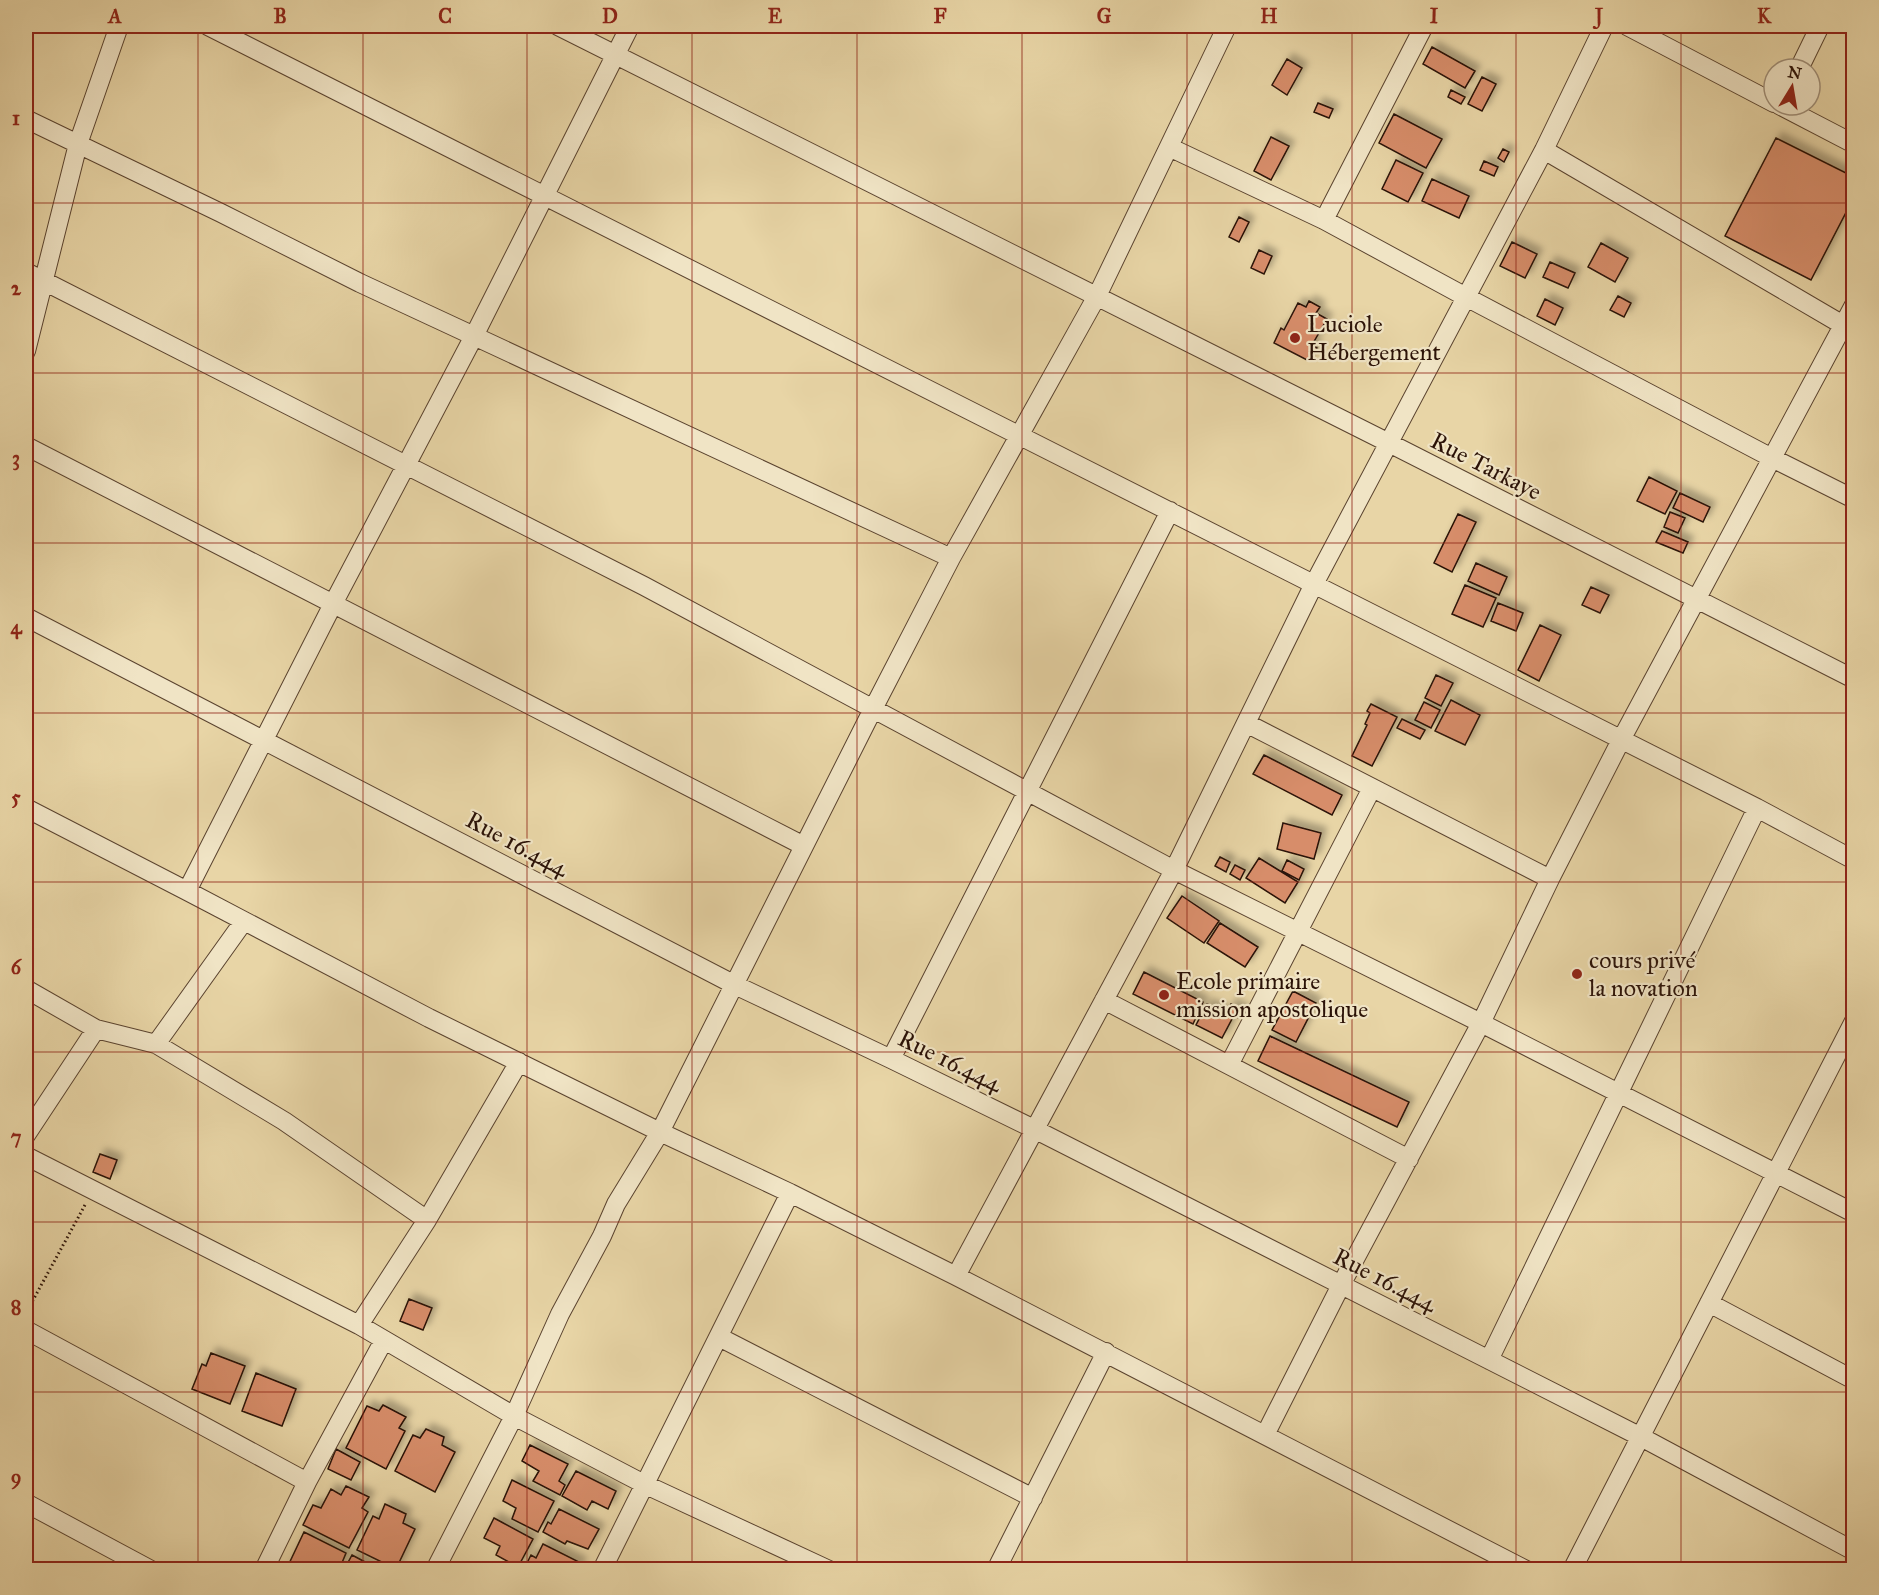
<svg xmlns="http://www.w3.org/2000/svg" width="1879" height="1595" viewBox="0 0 1879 1595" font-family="'IM FELL Great Primer',serif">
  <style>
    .building { fill: #d78d6a; stroke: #2b1207; stroke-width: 1.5; filter: url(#shadow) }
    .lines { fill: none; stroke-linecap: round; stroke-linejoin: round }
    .minor-casing { stroke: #5a432f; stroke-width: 20 }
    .path { stroke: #2b1207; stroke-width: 3; stroke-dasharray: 1.5 3; stroke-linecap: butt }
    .minor { stroke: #f0e4c5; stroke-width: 18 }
    .grid { fill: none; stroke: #8f2418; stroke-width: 1.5; stroke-opacity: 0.55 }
    .poi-dot { fill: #8f2418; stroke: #f0e4c5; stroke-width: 2 }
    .labels { text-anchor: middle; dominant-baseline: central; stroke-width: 4.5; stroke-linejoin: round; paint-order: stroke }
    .poi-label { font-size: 24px; fill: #2b1207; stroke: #f0e4c5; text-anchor: start }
    .street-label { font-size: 24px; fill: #2b1207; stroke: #f0e4c5 }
    .neatline { fill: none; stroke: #8f2418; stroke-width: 2 }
    .grid-label { font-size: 20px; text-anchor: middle; font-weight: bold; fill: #8f2418 }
  </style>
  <defs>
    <filter id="shadow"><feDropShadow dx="5.5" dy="-5.5" stdDeviation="3" flood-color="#0004"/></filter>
  </defs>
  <rect width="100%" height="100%" fill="#e8d5a6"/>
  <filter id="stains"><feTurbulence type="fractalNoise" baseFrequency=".00333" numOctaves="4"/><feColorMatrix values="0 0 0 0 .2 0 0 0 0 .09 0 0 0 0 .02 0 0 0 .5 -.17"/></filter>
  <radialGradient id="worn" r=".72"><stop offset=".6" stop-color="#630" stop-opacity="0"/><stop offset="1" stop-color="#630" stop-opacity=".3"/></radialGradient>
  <!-- building -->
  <path class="building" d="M1432,47L1475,71L1465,88L1423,64Z
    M1287,59L1302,68L1287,95L1272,85Z
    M1482,77L1496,84L1482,111L1468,104Z
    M1451,90L1465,97L1461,104L1448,97Z
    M1318,103L1333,109L1329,118L1314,112Z
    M1394,114L1442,139L1426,168L1379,143Z
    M1271,137L1289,146L1271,180L1254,171Z
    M1776,138L1854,177V197L1811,280L1725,236Z
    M1503,149L1509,152L1504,162L1498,158Z
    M1396,160L1423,173L1408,202L1382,189Z
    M1484,161L1498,167L1494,176L1480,170Z
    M1432,179L1469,196L1459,218L1422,201Z
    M1239,217L1249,222L1239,242L1229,237Z
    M1512,242L1537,254L1525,278L1500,266Z
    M1601,243L1628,258L1615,282L1588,267Z
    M1259,250L1272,256L1264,274L1251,268Z
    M1550,262L1575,273L1568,288L1543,277Z
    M1618,296L1631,303L1624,317L1610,310Z
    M1545,299L1563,308L1555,325L1537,316Z
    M1309,301L1320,307L1316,313L1327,319L1312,345L1317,348L1309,361L1274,343L1281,328L1284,330L1298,303L1306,307Z
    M1649,477L1677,491L1665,514L1637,501Z
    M1680,493L1710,507L1703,522L1673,508Z
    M1670,512L1685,518L1678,533L1664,527Z
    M1458,514L1476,522L1452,572L1434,563Z
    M1662,531L1688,542L1683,553L1656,542Z
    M1476,563L1507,577L1499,595L1468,581Z
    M1465,585L1496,598L1483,627L1452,614Z
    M1591,587L1609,595L1600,613L1582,605Z
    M1498,603L1523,613L1516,631L1491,621Z
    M1540,625L1561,635L1539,681L1518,670Z
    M1436,675L1453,683L1441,706L1425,698Z
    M1451,700L1480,715L1465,745L1435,731Z
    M1424,702L1440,710L1431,728L1415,720Z
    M1371,704L1397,717L1372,766L1352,756L1367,725L1365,724L1370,713L1367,711Z
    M1402,719L1425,730L1420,739L1397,728Z
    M1264,755L1342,795L1332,815L1253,774Z
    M1283,823L1321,833L1314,859L1277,849Z
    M1220,857L1230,862L1226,872L1215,866Z
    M1259,858L1298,882L1285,903L1246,878Z
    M1287,860L1304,869L1299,880L1282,871Z
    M1235,865L1245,870L1240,880L1230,874Z
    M1182,896L1219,921L1204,943L1167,918Z
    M1220,923L1258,947L1245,967L1207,943Z
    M1144,972L1203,1002L1193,1024L1133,994Z
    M1293,991L1316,1003L1296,1042L1272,1030Z
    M1207,1004L1233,1017L1222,1038L1196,1025Z
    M1231,1004L1243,1010L1239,1018L1227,1013Z
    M1270,1036L1409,1102L1397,1127L1258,1061Z
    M100,1154L117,1160L110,1179L93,1172Z
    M409,1299L432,1308L423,1330L400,1321Z
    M211,1353L245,1366L230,1404L192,1389L202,1364L206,1366Z
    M256,1373L296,1389L282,1426L242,1411Z
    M383,1405L406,1417L399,1428L405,1431L386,1469L346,1448L367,1406L379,1411Z
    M426,1429L444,1437L442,1445L455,1452L435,1492L395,1471L413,1435L420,1438Z
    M530,1445L568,1464L559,1481L565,1485L560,1495L533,1481L539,1471L522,1461Z
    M336,1449L360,1462L351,1480L328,1469Z
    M576,1471L616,1491L608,1509L592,1501L587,1510L562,1496Z
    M512,1480L554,1501L538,1532L512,1519L516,1508L503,1501Z
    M346,1486L369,1497L362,1508L368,1512L349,1548L303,1525L313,1505L321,1508L331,1489L341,1495Z
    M385,1504L406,1514L403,1523L415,1529L396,1569L357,1550L373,1516L379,1519Z
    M559,1509L599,1529L588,1549L567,1541L565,1544L543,1532L548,1522L551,1524Z
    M494,1518L533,1539L518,1567L496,1555L500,1546L484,1538Z
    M304,1532L346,1553L339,1570H286Z
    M543,1544L581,1563L577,1570H529L525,1567L531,1555L536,1558Z
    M352,1555L380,1570H344Z"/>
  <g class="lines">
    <!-- minor casing -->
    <g class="minor-casing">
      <path id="minor" d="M208,26L1757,808L1854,860
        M558,26L1389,443L1854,679
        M1627,26L1774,103
        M1799,69L1820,26
        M1779,105L1854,144
        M26,119L221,213L360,283L951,558
        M1169,147L1324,220L1466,297L1772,458L1854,499
        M1544,150L1843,325
        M1324,220L1424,26
        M26,272L644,586L1174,870L1481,1023L1854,1213
        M26,351L78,144L119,26
        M26,446L804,846
        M26,617L735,985L891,1059L1034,1129L1641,1437L1854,1551
        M1246,723L1550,879
        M26,808L187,891L429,1018L660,1132L790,1193L956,1276L1526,1570
        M187,891L333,604L474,336L630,26
        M26,989L96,1029L156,1044L284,1121L427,1220
        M1104,1000L1409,1159
        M156,1044L244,921
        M891,1059L1170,511
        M1229,1065L1372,788
        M26,1135L96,1029
        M26,1156L359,1325L514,1416L644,1484L829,1570
        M956,1276L1174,870L1314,584L1544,150L1604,26
        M1709,1303L1854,1380
        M359,1325L427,1220L519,1062
        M26,1330L307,1482
        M719,1337L1033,1498
        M1489,1360L1757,808
        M1265,1435L1341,1285L1481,1023L1550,879L1621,740L1854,305
        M26,1503L151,1570
        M264,1570L307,1482L384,1340
        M435,1570L514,1416L560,1314L602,1236L616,1204L660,1132L873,709L951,558L1097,296L1227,26
        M602,1570L790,1193
        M996,1570L1106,1352
        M1572,1570L1854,1021"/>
    </g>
    <!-- path -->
    <path class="path" d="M26,1313L85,1205"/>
    <!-- minor -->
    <use href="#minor" class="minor"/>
  </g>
  <!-- grid -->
  <path class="grid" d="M198,26V1570M363,26V1570M527,26V1570M692,26V1570M857,26V1570M1022,26V1570M1187,26V1570M1352,26V1570M1516,26V1570M1681,26V1570M26,203H1854M26,373H1854M26,543H1854M26,713H1854M26,882H1854M26,1052H1854M26,1222H1854M26,1392H1854"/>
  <!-- markers -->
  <g class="poi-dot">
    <circle cx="1295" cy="338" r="6"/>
    <circle cx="1577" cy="974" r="6"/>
    <circle cx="1164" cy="995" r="6"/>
  </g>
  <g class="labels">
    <!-- poi labels -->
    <g class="poi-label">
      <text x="1307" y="324">Luciole<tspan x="1307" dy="28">Hébergement</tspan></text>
      <text x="1589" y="960">cours privé<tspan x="1589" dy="28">la novation</tspan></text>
      <text x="1176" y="981">Ecole primaire<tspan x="1176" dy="28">mission apostolique</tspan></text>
    </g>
    <!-- street labels -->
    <g class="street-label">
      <text transform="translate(1486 466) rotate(27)">Rue Tarkaye</text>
      <text transform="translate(517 844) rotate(28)">Rue 16.444</text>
      <text transform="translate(950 1061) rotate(26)">Rue 16.444</text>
      <text transform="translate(1385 1280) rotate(27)">Rue 16.444</text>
    </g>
  </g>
  <!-- margin -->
  <rect width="1879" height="1595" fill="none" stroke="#e8d5a6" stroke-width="66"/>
  <!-- north arrow -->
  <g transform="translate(1792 87) rotate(11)"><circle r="28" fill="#f0e4c5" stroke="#a19079" stroke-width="1.5"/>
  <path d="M0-4.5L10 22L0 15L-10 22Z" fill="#8f2418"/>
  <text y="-9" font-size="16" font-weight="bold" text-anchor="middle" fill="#2b1207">N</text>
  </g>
  <rect x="33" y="33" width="1813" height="1529" class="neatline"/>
  <g class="grid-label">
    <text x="115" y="23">A</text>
    <text x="280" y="23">B</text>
    <text x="445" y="23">C</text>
    <text x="610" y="23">D</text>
    <text x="775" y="23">E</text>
    <text x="940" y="23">F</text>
    <text x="1104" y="23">G</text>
    <text x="1269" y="23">H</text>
    <text x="1434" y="23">I</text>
    <text x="1599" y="23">J</text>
    <text x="1764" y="23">K</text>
    <text x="16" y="125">1</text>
    <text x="16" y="295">2</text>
    <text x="16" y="465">3</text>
    <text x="16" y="634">4</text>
    <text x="16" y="804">5</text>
    <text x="16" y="974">6</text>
    <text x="16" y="1144">7</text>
    <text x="16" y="1314">8</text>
    <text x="16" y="1484">9</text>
  </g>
  <rect width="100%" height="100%" filter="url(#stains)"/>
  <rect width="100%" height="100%" fill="url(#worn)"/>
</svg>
